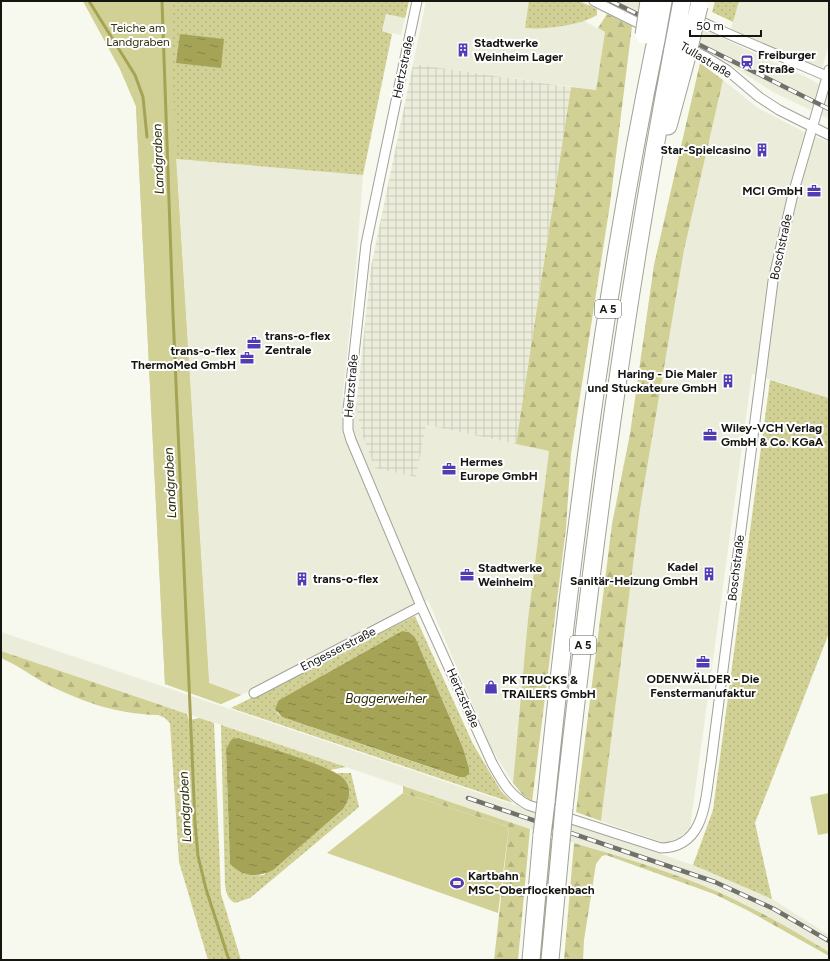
<svg xmlns="http://www.w3.org/2000/svg" width="830" height="961" viewBox="0 0 830 961" font-family="Figtree,sans-serif">
  <style>
    .built { fill: #ececdb }
    .industrial { fill: url(#industrial-grid) }
    .grass { fill: url(#grass-dots); fill-rule: evenodd }
    .forest { fill: url(#forest-firs) }
    .park { fill: #d1d195 }
    .water { fill: url(#water-ripples) }
    .lines { fill: none; stroke-linecap: round; stroke-linejoin: round }
    .stream { stroke: #a5a456; stroke-width: 3 }
    .minor-casing { stroke: #a2a299; stroke-width: 11 }
    .motorway-casing { stroke: #a2a299; stroke-width: 19 }
    .minor { stroke: #fff; stroke-width: 9 }
    .motorway { stroke: #fff; stroke-width: 17 }
    .rail-casing { stroke: #71716b; stroke-width: 4.5 }
    .rail { stroke: #fff; stroke-width: 3; stroke-dasharray: 9; stroke-linecap: butt }
    .motorway-bridge-casing { stroke: #a2a299; stroke-width: 19; stroke-linecap: butt }
    .motorway-bridge { stroke: #fff; stroke-width: 17 }
    .labels { text-anchor: middle; dominant-baseline: central; stroke-width: 4; stroke-linejoin: round; paint-order: stroke }
    .shield { fill: #fff; stroke: #5b5b58; stroke-width: 1 }
    .shield-label { font-size: 11px; font-weight: bold; fill: #151511 }
    .park-label { font-size: 12px; fill: #353513; stroke: #fff }
    .poi-label { font-size: 12px; font-weight: bold; fill: #151511; stroke: #fff; text-anchor: start }
    .street-label { font-size: 12px; fill: #151511; stroke: #fff }
    .water-label { font-size: 13px; font-style: italic; fill: #2c2b08; stroke: #fff }
  </style>
  <defs>
    <pattern id="industrial-grid" width="8" height="8" patternUnits="userSpaceOnUse"><rect width="8" height="8" fill="#ececdb"/><path d="M0 4h8M4 0v8" fill="none" stroke="#cacabb"/></pattern>
    <pattern id="grass-dots" width="8" height="8" patternUnits="userSpaceOnUse"><rect width="8" height="8" fill="#d1d195"/><path d="M2 2h.1M6 6h.1" fill="none" stroke="#b3b37f" stroke-width="1.8" stroke-linecap="round"/></pattern>
    <pattern id="forest-firs" width="22" height="20" patternUnits="userSpaceOnUse"><rect width="22" height="20" fill="#d1d195"/><path d="M5 1l3.5 6h-7zM16 11l3.5 6h-7z" fill="#b3b37f"/></pattern>
    <pattern id="water-ripples" width="26" height="14" patternUnits="userSpaceOnUse"><rect width="26" height="14" fill="#a5a456"/><path d="M2 4q2-2 4 0t4 0M15 11q2-2 4 0t4 0" fill="none" stroke="#858446"/></pattern>
  </defs>
  <rect width="100%" height="100%" fill="#f7f8ee"/>
  <!-- built -->
  <path class="built" d="M426,1H579L582,20L605,32L596,90L413,64Z
    M605,1H643L810,79L829,90V119L773,92L722,59Z
    M739,1H829V45L822,68L731,29Z
    M386,14L405,18L401,35L382,31Z
    M723,80L758,108L804,132L829,142V398L752,374L690,828L679,838L665,843L601,821L640,509L684,250Z
    M176,159L363,175L355,279L342,402L356,408L362,434L426,425L549,451L528,619L513,783L491,748L428,600L241,695L209,683Z
    M1,632L693,865L772,899L829,935V952L742,903L664,871L530,829L1,651Z"/>
  <!-- industrial -->
  <path class="industrial" d="M413,64L571,87L516,444L426,425L416,477L375,468L362,434L356,408L371,267Z"/>
  <!-- grass -->
  <path class="grass" d="M83,1H409L405,18L386,14L382,31L392,34L363,175L176,159L209,683L241,695L221,704L165,684L136,106L120,69Z
    M529,1H579L597,9V15C582,25 543,30 525,28Z
    M715,1H739L733,22L712,12Z
    M770,380L829,398V633L755,823L772,899L693,865L713,810Z
    M415,616L473,744L501,791L513,803L231,708ZM402,631L409,632L415,637L463,748L469,768L458,777L282,717L277,713L279,700Z
    M164,706L187,714L189,720L200,718L214,723L221,894L241,960H208L179,862L170,723L165,718L158,715Z
    M221,725L346,767L330,770L240,738L226,749L230,864C241,874 249,876 264,875L350,793L348,786L337,773H351L359,807L250,898L235,903C227,899 226,892 225,884Z
    M549,838L555,839L544,960H539Z"/>
  <!-- forest -->
  <path class="forest" d="M607,14L632,26L610,204L571,454L566,528L532,802L522,794L513,783L528,619L549,451L516,444L571,87L596,90L605,32L598,28Z
    M700,63L723,80L684,250L640,509L601,821L576,812L612,524L630,434L654,265Z
    M1,651L164,706L158,715C115,714 79,701 41,681C28,673 15,664 1,658Z
    M403,786L530,829L518,960H494L509,827L403,793Z
    M574,843C618,856 662,869 704,886C748,904 789,928 829,952V956L747,910L714,894L606,855L602,856L596,864L584,940L583,960H564Z"/>
  <!-- park -->
  <path class="park" d="M83,1H170L176,159L209,683L241,695L221,704L165,684L136,106L120,69Z
    M403,793L509,827L498,913L327,853Z
    M829,793V833L818,835L810,797Z"/>
  <!-- water -->
  <path class="water" d="M180,34L224,39L221,68L176,63Z
    M402,631L409,632L415,637L463,748L469,768V774L465,777H459L282,717L275,709L279,700Z
    M239,738C259,745 332,766 343,778C353,789 350,798 343,809L273,870C257,878 243,877 230,864L226,749L232,739Z"/>
  <g class="lines">
    <!-- stream -->
    <path class="stream" d="M89,1L135,75L143,97L147,137
      M162,1L173,314L195,823L198,856L206,889L229,960"/>
    <!-- minor casing -->
    <g class="minor-casing">
      <path id="minor" d="M417,1L366,244L348,410V430L351,440L421,606L492,763C502,781 509,795 528,805L661,848C707,847 705,797 711,763L773,281L793,194L829,70
        M594,1L706,57L727,70L759,97L779,110L829,135
        M660,2L717,29L829,77
        M254,693L421,606"/>
    </g>
    <!-- motorway casing -->
    <g class="motorway-casing">
      <path id="motorway" d="M668,126L687,56
        M546,802C572,547 604,292 656,40
        M564,808C592,554 625,300 673,49
        M531,960L542,835
        M550,960L561,841"/>
    </g>
    <!-- minor -->
    <use href="#minor" class="minor"/>
    <!-- motorway -->
    <use href="#motorway" class="motorway"/>
    <!-- rail casing -->
    <g class="rail-casing">
      <path id="rail" d="M611,1L829,109
        M468,798L715,882L774,909L829,941"/>
    </g>
    <!-- rail -->
    <use href="#rail" class="rail"/>
    <!-- motorway-bridge casing -->
    <g class="motorway-bridge-casing">
      <path id="motorway-bridge" d="M644,35L649,1
        M656,40L663,1
        M673,49L682,1
        M687,56L699,6
        M542,835L546,802
        M561,841L564,808"/>
    </g>
    <!-- motorway-bridge -->
    <use href="#motorway-bridge" class="motorway-bridge"/>
  </g>
  <!-- icons -->
  <defs>
    <g id="building-bare" transform="scale(1.08)"><path d="M-4-6H4V6H1V3H-1V6H-4ZM-2.5-4.3h1.7v1.8h-1.7ZM.8-4.3h1.7v1.8H.8ZM-2.5-1h1.7V.8h-1.7ZM.8-1h1.7V.8H.8Z" fill="#523cb3" stroke="#fff" stroke-width="2.5" paint-order="stroke"/></g>
    <g id="station-bare" transform="scale(1.08)"><path d="M-3-6H3Q5-6 5-4V2Q5 4 3 4L4.5 6H3L1.5 4h-3L-3 6H-4.5L-3 4Q-5 4-5 2V-4Q-5-6-3-6ZM-3.5-4v3h7v-3ZM-3.5 1v1.5H-2V1ZM2 1v1.5H3.5V1Z" fill="#523cb3" stroke="#fff" stroke-width="2.5" paint-order="stroke"/></g>
    <g id="office-bare" transform="scale(1.08)"><path d="M-6-3h4V-5.5h4V-3h4V5H-6ZM-1-4.5V-3h2v-1.5ZM-6 0V1H6V0Z" fill="#523cb3" stroke="#fff" stroke-width="2.5" paint-order="stroke"/></g>
    <g id="shop-bare" transform="scale(1.08)"><path d="M-5-2.5h2.3a2.7 3.5 0 0 1 5.4 0H5L5.5 6h-11ZM-1.5-2.5h3a1.5 2.3 0 0 0-3 0Z" fill="#523cb3" stroke="#fff" stroke-width="2.5" paint-order="stroke"/></g>
    <g id="stadium-bare" transform="scale(1.08)"><path d="M0-5a6.5 5 0 1 0 0 10a6.5 5 0 1 0 0-10ZM-3.5-1.8h7v3.6h-7Z" fill="#523cb3" stroke="#fff" stroke-width="2.5" paint-order="stroke"/></g>
  </defs>
  <g fill-rule="evenodd">
    <use href="#building-bare" x="463" y="50"/>
    <use href="#station-bare" x="747" y="62"/>
    <use href="#building-bare" x="762" y="150"/>
    <use href="#office-bare" x="814" y="191"/>
    <use href="#office-bare" x="254" y="343"/>
    <use href="#office-bare" x="247" y="358"/>
    <use href="#building-bare" x="728" y="381"/>
    <use href="#office-bare" x="710" y="435"/>
    <use href="#office-bare" x="449" y="469"/>
    <use href="#building-bare" x="709" y="574"/>
    <use href="#office-bare" x="467" y="575"/>
    <use href="#building-bare" x="302" y="579"/>
    <use href="#office-bare" x="703" y="662"/>
    <use href="#shop-bare" x="491" y="687"/>
    <use href="#stadium-bare" x="457" y="883"/>
  </g>
  <g class="labels">
    <!-- shield labels -->
    <g class="shield">
      <rect x="595" y="300" width="26" height="18" rx="3"/>
      <rect x="570" y="636" width="26" height="18" rx="3"/>
    </g>
    <g class="shield-label">
      <text x="608" y="309">A 5</text>
      <text x="583" y="645">A 5</text>
    </g>
    <!-- park labels -->
    <g class="park-label">
      <text x="138" y="28">Teiche am<tspan x="138" dy="14">Landgraben</tspan></text>
    </g>
    <!-- poi labels -->
    <g class="poi-label">
      <text x="474" y="43">Stadtwerke<tspan x="474" dy="14">Weinheim Lager</tspan></text>
      <text x="758" y="55">Freiburger<tspan x="758" dy="14">Straße</tspan></text>
      <text x="751" y="150" text-anchor="end">Star-Spielcasino</text>
      <text x="803" y="191" text-anchor="end">MCI GmbH</text>
      <text x="265" y="336">trans-o-flex<tspan x="265" dy="14">Zentrale</tspan></text>
      <text x="236" y="351" text-anchor="end">trans-o-flex<tspan x="236" dy="14">ThermoMed GmbH</tspan></text>
      <text x="717" y="374" text-anchor="end">Haring - Die Maler<tspan x="717" dy="14">und Stuckateure GmbH</tspan></text>
      <text x="721" y="428">Wiley-VCH Verlag<tspan x="721" dy="14">GmbH &amp; Co. KGaA</tspan></text>
      <text x="460" y="462">Hermes<tspan x="460" dy="14">Europe GmbH</tspan></text>
      <text x="698" y="567" text-anchor="end">Kadel<tspan x="698" dy="14">Sanitär-Heizung GmbH</tspan></text>
      <text x="478" y="568">Stadtwerke<tspan x="478" dy="14">Weinheim</tspan></text>
      <text x="313" y="579">trans-o-flex</text>
      <text x="703" y="679" text-anchor="middle">ODENWÄLDER - Die<tspan x="703" dy="14">Fenstermanufaktur</tspan></text>
      <text x="502" y="680">PK TRUCKS &amp;<tspan x="502" dy="14">TRAILERS GmbH</tspan></text>
      <text x="468" y="876">Kartbahn<tspan x="468" dy="14">MSC-Oberflockenbach</tspan></text>
    </g>
    <!-- street labels -->
    <g class="street-label">
      <text transform="translate(706 60) rotate(31)">Tullastraße</text>
      <text transform="translate(403 67) rotate(-78)">Hertzstraße</text>
      <text transform="translate(781 247) rotate(-78)">Boschstraße</text>
      <text transform="translate(351 386) rotate(-85)">Hertzstraße</text>
      <text transform="translate(736 568) rotate(-83)">Boschstraße</text>
      <text transform="translate(338 649) rotate(-27)">Engesserstraße</text>
      <text transform="translate(463 698) rotate(66)">Hertzstraße</text>
    </g>
    <!-- water labels -->
    <g class="water-label">
      <text transform="translate(158 159) rotate(-92)">Landgraben</text>
      <text transform="translate(170 483) rotate(-93)">Landgraben</text>
      <text x="386" y="698">Baggerweiher</text>
      <text transform="translate(185 807) rotate(-93)">Landgraben</text>
    </g>
  </g>
  <!-- border -->
  <rect width="830" height="961" fill="none" stroke="#151511" stroke-width="4"/>
  <!-- scale -->
  <path d="M690 30v6h71v-6" fill="none" stroke="#151511" stroke-width="2"/>
  <text x="696" y="30" font-size="12" fill="#151511" stroke="#ffffff" stroke-width="3" paint-order="stroke">50 m</text>
</svg>
